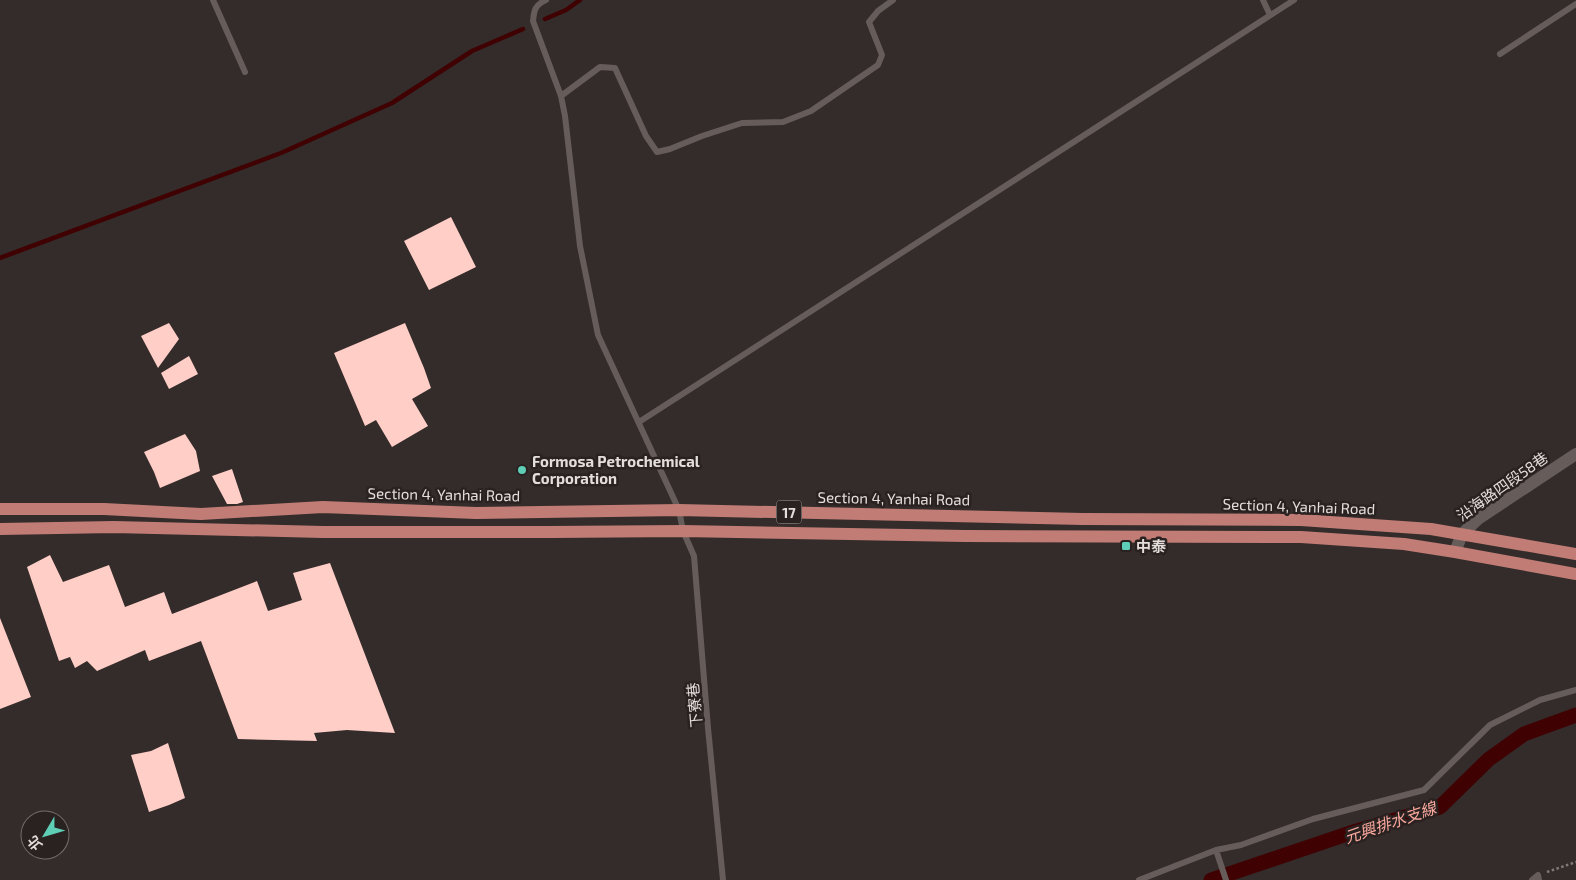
<svg xmlns="http://www.w3.org/2000/svg" width="1576" height="880" viewBox="0 0 1576 880" font-family="'Exo 2','Noto Sans TC',sans-serif">
  <style>
    .lines { fill: none; stroke-linecap: round; stroke-linejoin: round }
    .stream { stroke: #400102; stroke-width: 4.5 }
    .canal { stroke: #400102; stroke-width: 15 }
    .building { fill: #ffcec7 }
    .path { stroke: #807978; stroke-width: 2.5; stroke-dasharray: 2.5 2.5; stroke-linecap: butt }
    .service { stroke: #665d5b; stroke-width: 6 }
    .tertiary { stroke: #665d5b; stroke-width: 12 }
    .primary { stroke: #c17d75; stroke-width: 12 }
    .poi-dot { fill: #5eceb7; stroke: #2a2221; stroke-width: 2 }
    .labels { text-anchor: middle; dominant-baseline: central; stroke-width: 5; stroke-linejoin: round; paint-order: stroke }
    .shield { fill: #2a2221; stroke: #aca5a4; stroke-width: 1 }
    .shield-label { font-size: 14px; font-weight: bold; fill: #e3dddc }
    .poi-label { font-size: 15px; font-weight: bold; fill: #e3dddc; stroke: #2a2221; text-anchor: start }
    .street-label { font-size: 15px; fill: #e3dddc; stroke: #2a2221 }
    .water-label { font-size: 16px; font-style: italic; fill: #fba99e; stroke: #2a2221 }
  </style>
  <rect width="100%" height="100%" fill="#342c2b"/>
  <g class="lines">
    <!-- stream -->
    <path class="stream" d="M545,19L566,10L580,0
      M0,258L281,153L392,103L472,51L523,29"/>
    <!-- canal -->
    <path class="canal" d="M1211,880L1350,833L1440,807L1489,759L1524,734L1576,715"/>
  </g>
  <!-- building -->
  <path class="building" d="M451,217L476,267L429,290L404,241Z
    M169,323L179,339L158,368L141,336Z
    M405,323L424,368L431,388L412,399L428,426L392,447L376,420L365,426L334,353Z
    M189,356L198,374L169,389L161,373Z
    M185,434L196,451L200,471L160,488L154,472L144,452Z
    M232,469L243,502L237,504H227L212,476Z
    M50,555L63,582L109,565L125,607L164,592L172,614L257,581L268,611L302,600L293,573L330,563L395,733L347,730L314,733L317,741L238,739L201,641L149,661L145,650L97,671L87,661L75,668L70,657L59,661L27,567Z
    M0,618L31,697L0,709Z
    M168,743L185,798L169,805L149,812L131,755L151,751Z"/>
  <g class="lines">
    <!-- path -->
    <path class="path" d="M1547,872L1576,862"/>
    <!-- service -->
    <path class="service" d="M213,0L245,72
      M546,0C535,5 534,10 533,21L561,96L565,116L580,246L598,335L679,510L683,531L694,556L708,728L723,880
      M1263,0L1270,15
      M1500,54L1576,4
      M561,96L600,67L615,68L646,136L657,152L670,149L702,136L742,123L783,122L811,111L878,65L882,55L869,22L878,11L893,0
      M639,422L1294,0
      M1216,850L1226,880
      M1139,880L1216,850L1241,845L1313,819L1424,790L1490,725L1540,700L1576,690
      M1532,880L1538,875L1539,880"/>
    <!-- tertiary -->
    <path class="tertiary" d="M1455,552L1462,534L1478,519L1576,454"/>
    <!-- primary -->
    <path class="primary" d="M0,509H104L201,514L323,507L476,513L679,510L1083,519L1301,520L1431,529L1576,554
      M0,529L114,527L323,532H549L683,531L965,536L1301,537L1404,544L1455,552L1576,574"/>
  </g>
  <!-- markers -->
  <g class="poi-dot">
    <circle cx="522" cy="470" r="5"/>
    <rect x="1121" y="541" width="10" height="10" rx="2.5"/>
  </g>
  <g class="labels">
    <!-- shield labels -->
    <rect class="shield" x="776.5" y="500.5" width="25" height="23" rx="4"/>
    <g class="shield-label">
      <text x="789" y="512">17</text>
    </g>
    <!-- poi labels -->
    <g class="poi-label">
      <text x="532" y="461">Formosa Petrochemical<tspan x="532" dy="17">Corporation</tspan></text>
      <text x="1136" y="546">中泰</text>
    </g>
    <!-- street labels -->
    <g class="street-label">
      <text transform="translate(1502 486) rotate(-35)">沿海路四段58巷</text>
      <text transform="translate(444 494) rotate(1)">Section 4, Yanhai Road</text>
      <text transform="translate(894 498) rotate(1)">Section 4, Yanhai Road</text>
      <text transform="translate(1299 506) rotate(2)">Section 4, Yanhai Road</text>
      <text transform="translate(694 705) rotate(-95)">下寮巷</text>
    </g>
    <!-- water labels -->
    <g class="water-label">
      <text transform="translate(1390 822) rotate(-19)">元興排水支線</text>
    </g>
  </g>
  <!-- north arrow -->
  <g transform="translate(45 835) rotate(232)"><circle r="24" fill="#2a2221" stroke="#746d6c"/>
  <path d="M0-4L9 19L0 12L-9 19Z" fill="#5eceb7"/>
  <text y="-8" font-size="14" font-weight="bold" text-anchor="middle" fill="#e3dddc">北</text>
  </g>
</svg>
